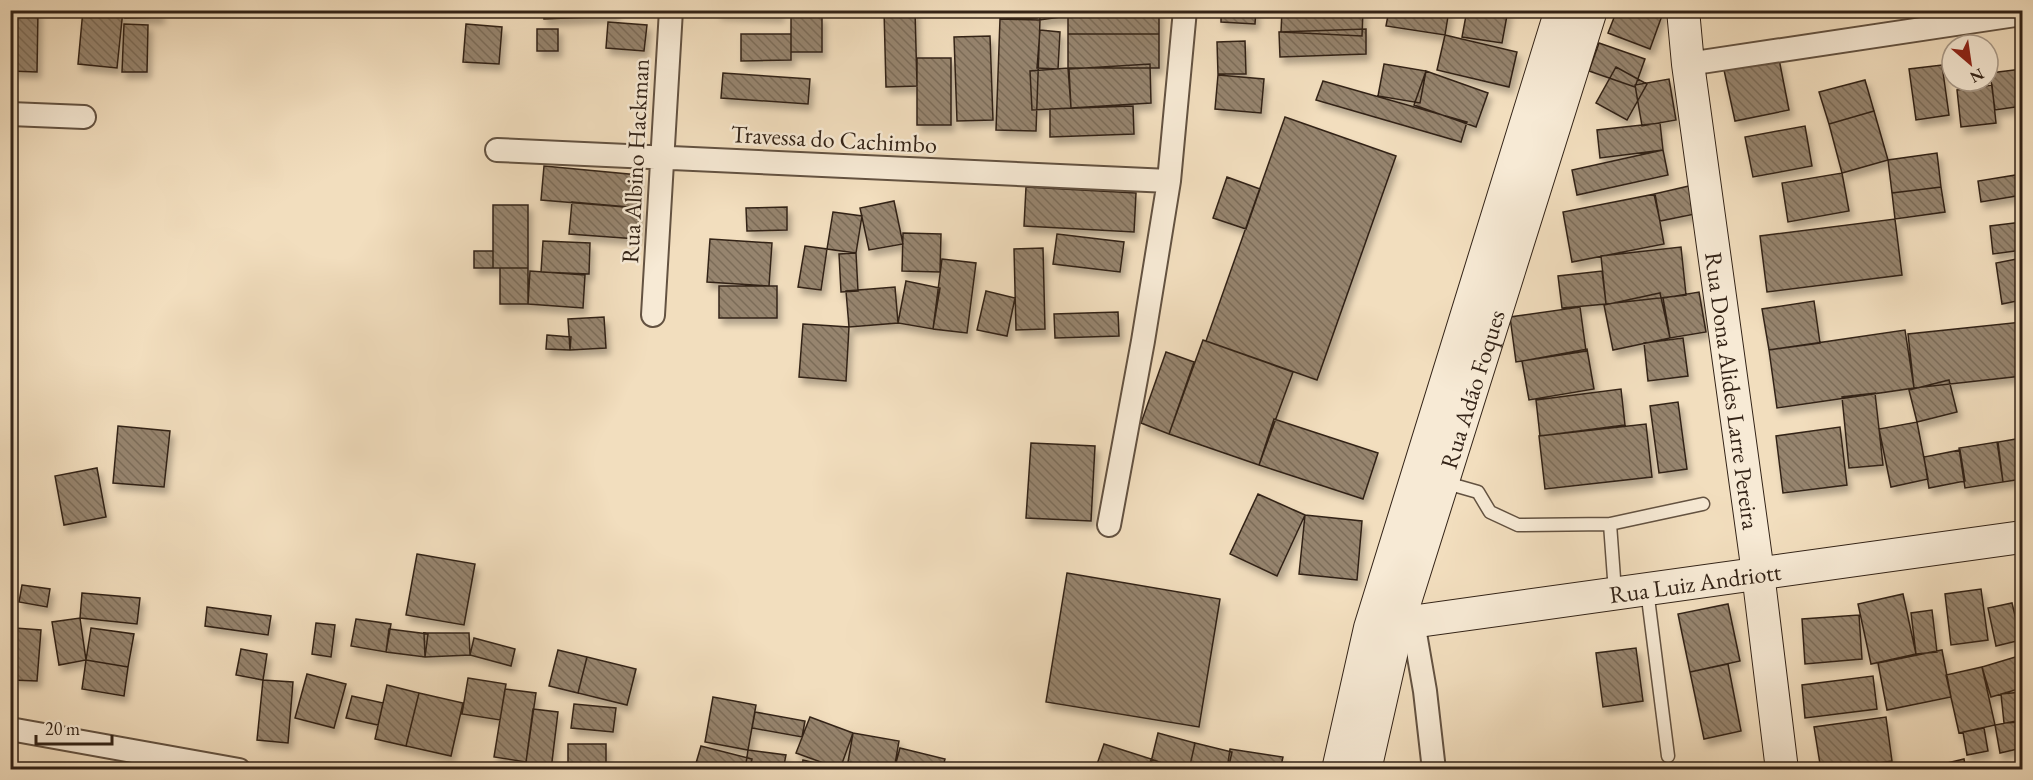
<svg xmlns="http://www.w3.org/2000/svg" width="2033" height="780" viewBox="0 0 2033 780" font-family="'EB Garamond',serif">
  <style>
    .building { fill: url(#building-back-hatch); stroke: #332317; stroke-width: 1.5; filter: url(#shadow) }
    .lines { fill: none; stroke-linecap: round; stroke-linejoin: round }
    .lane-casing { stroke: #635241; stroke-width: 15 }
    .street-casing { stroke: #635241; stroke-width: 26 }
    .secondary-casing { stroke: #332317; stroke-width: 34 }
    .lane { stroke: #f7ead5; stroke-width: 12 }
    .street { stroke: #f7ead5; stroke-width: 22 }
    .secondary { stroke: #f7ead5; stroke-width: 32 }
    .labels { text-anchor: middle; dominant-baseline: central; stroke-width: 5; stroke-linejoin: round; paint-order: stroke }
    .street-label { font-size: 24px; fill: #332317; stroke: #f7ead5 }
  </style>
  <defs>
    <pattern id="building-back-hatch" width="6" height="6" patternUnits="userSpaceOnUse" patternTransform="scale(1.5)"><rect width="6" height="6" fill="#96846e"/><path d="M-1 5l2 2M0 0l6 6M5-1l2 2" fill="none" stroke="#7b6c59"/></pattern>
    <filter id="shadow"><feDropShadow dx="3.5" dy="6" stdDeviation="3" flood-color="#0004"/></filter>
  </defs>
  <rect width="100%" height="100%" fill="#f2debe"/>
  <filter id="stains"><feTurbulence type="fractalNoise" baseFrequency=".00333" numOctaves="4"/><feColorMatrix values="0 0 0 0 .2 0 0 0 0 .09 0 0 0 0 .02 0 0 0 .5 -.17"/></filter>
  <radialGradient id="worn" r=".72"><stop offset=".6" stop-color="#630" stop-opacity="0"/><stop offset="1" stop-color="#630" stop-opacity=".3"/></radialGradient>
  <!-- building -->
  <path class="building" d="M10,10H38L37,72L10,71Z
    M83,10H123L117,68L78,64Z
    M125,10H160L161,17L125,18Z
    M543,10H590V17L544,19Z
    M590,10H616V15L590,17Z
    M718,10H781L780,16L718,13Z
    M884,10H915L917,86L886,87Z
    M1000,10H1037V18L1000,19Z
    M1039,10H1074V15L1040,20Z
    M1068,10H1159V34H1068Z
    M1221,10H1256L1255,24L1221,22Z
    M1282,10H1363L1362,36L1281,32Z
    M1389,10H1449L1445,35L1386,26Z
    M1467,10H1508L1502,43L1462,37Z
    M1617,10H1664L1650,49L1608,33Z
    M791,16H822V52H791Z
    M1000,19L1040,20L1036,131L996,130Z
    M608,22L647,25L644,51L606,48Z
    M124,24L148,25L147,72H122Z
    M466,24L502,27L499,64L463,62Z
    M537,29H558V51H537Z
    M1366,29V54L1280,57L1279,32Z
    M1040,30L1060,32L1058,69L1037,68Z
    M741,34H791V60L741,61Z
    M1068,34H1159V68H1068Z
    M1445,35L1517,52L1509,87L1437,70Z
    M990,36L993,120L957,121L954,37Z
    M1245,41L1246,74H1218L1217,42Z
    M1599,43L1645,59L1635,87L1589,71Z
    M917,58H951V125H917Z
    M1779,59L1789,110L1735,121L1724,70Z
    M1150,64L1151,103L1071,108L1069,69Z
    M1384,64L1426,71L1420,103L1378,96Z
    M1942,65L1949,115L1916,120L1909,69Z
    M1616,67L1647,84L1627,120L1596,103Z
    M1068,68L1071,108L1032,110L1030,71Z
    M2022,69V106L1995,110L1990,73Z
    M1426,71L1488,93L1476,127L1414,105Z
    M723,73L810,79L808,104L721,98Z
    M1218,75L1264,79L1261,113L1215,109Z
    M1669,79L1676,120L1642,126L1635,85Z
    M1865,80L1874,111L1829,124L1819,92Z
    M1323,81L1467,122L1461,142L1316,100Z
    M1992,85L1996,123L1961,127L1957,90Z
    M1133,106L1134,134L1050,137V109Z
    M1874,111L1888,160L1842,173L1829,124Z
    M1285,117L1396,156L1317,380L1206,341Z
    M1660,123L1663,150L1600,158L1597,130Z
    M1805,126L1812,166L1753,177L1745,137Z
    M1663,150L1668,175L1577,195L1572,170Z
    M1937,153L1941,187L1892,193L1888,160Z
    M544,166L639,175L636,208L541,200Z
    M1842,173L1849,211L1788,222L1782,183Z
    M2022,174V195L1981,202L1978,181Z
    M1227,177L1260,189L1246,229L1213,218Z
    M1689,186L1695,214L1660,221L1654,194Z
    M1026,187L1136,193L1134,232L1024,226Z
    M1941,187L1945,212L1895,219L1892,193Z
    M1655,194L1664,244L1572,262L1563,212Z
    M894,201L903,244L869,250L860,208Z
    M572,202L640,208L637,239L569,234Z
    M493,205H528V268H493Z
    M787,207V230L747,231L746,208Z
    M833,212L862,216L856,253L827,249Z
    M1895,219L1902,275L1767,292L1760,236Z
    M2022,222V250L1993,254L1990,226Z
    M903,233L941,234L940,272L902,271Z
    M1057,234L1124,242L1120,272L1053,264Z
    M710,239L772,243L769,286L707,282Z
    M543,241L590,243L589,274L541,272Z
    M805,246L827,249L821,290L798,287Z
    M1681,247L1686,295L1606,304L1601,256Z
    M1043,248L1045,329L1016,330L1014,249Z
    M474,251H493V268H474Z
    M856,253L858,291L841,292L839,254Z
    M2022,258V300L2002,304L1996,263Z
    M942,259L976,263L967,333L933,329Z
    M500,268H528V304H500Z
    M530,271L585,275L583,308L528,304Z
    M1602,271L1606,304L1562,308L1558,276Z
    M906,281L940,288L933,329L898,323Z
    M719,286H777V318H719Z
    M895,287L898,323L849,327L846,291Z
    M986,291L1015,298L1007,336L977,330Z
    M1699,292L1706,332L1670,338L1663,298Z
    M1660,293L1670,338L1613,350L1604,305Z
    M1814,301L1820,343L1769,350L1762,309Z
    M1580,307L1586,351L1516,362L1510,317Z
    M1118,312L1119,336L1055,338L1054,314Z
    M604,317L606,348L570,350L568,319Z
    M2022,322V376L1914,388L1908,334Z
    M803,324L849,327L846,381L799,377Z
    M1905,330L1914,388L1777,408L1769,350Z
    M547,335L571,337L570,350L546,349Z
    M1683,338L1688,376L1648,381L1644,343Z
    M1203,340L1293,372L1259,465L1169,434Z
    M1587,349L1594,389L1529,400L1522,361Z
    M1166,352L1194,362L1169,434L1141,423Z
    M1949,380L1957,412L1917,422L1909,390Z
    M1621,389L1625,425L1540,436L1536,400Z
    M1875,393L1883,465L1849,468L1842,397Z
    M1678,402L1687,469L1659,473L1650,406Z
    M1274,419L1378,453L1363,499L1259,465Z
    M1917,422L1928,479L1891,487L1879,429Z
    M1646,424L1652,477L1545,489L1539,436Z
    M118,426L170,431L164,487L113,483Z
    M1840,427L1847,485L1783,493L1776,436Z
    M2022,438V479L2003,482L1998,442Z
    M1997,442L2003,482L1965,488L1959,448Z
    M1031,443L1095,446L1091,521L1026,518Z
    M1960,450L1965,481L1929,488L1924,457Z
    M97,468L106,517L64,525L55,476Z
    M1258,494L1305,515L1277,576L1230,554Z
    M1305,515L1362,521L1357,580L1299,574Z
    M417,554L475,564L464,625L406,615Z
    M1067,573L1220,599L1199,727L1046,702Z
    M22,585L50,589L47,607L19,602Z
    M1981,589L1988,640L1951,645L1945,594Z
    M82,593L140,598L137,624L80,618Z
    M1903,594L1916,654L1871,664L1858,604Z
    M2012,603L2021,640L1996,646L1988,608Z
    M1728,604L1740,661L1690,672L1678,614Z
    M207,607L271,616L268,635L205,626Z
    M1932,610L1937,652L1916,654L1911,613Z
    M1859,615L1862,659L1805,664L1802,619Z
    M80,618L86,660L59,665L52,622Z
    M356,619L391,624L386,652L351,646Z
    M316,623L335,625L331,657L312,654Z
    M15,628L41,630L37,681L12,680Z
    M91,628L134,634L128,667L86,660Z
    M389,629L428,634L425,657L386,652Z
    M424,633H469L470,655L425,657Z
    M474,638L515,649L511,666L470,655Z
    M1636,648L1643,701L1603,707L1596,653Z
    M241,649L267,654L263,680L236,675Z
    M558,650L587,657L578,693L549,686Z
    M1942,650L1951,697L1887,710L1878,663Z
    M2022,655V688L1991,697L1982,667Z
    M587,657L636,669L627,705L578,693Z
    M86,660L128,667L124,696L82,689Z
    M1728,664L1741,731L1704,739L1690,672Z
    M1982,667L1995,725L1959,733L1946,675Z
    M307,674L346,684L334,728L295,718Z
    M1873,676L1877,709L1805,718L1802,685Z
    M468,678L506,684L500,720L462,714Z
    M263,680L293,682L288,743L257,740Z
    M387,685L419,693L406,746L375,739Z
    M505,689L536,693L526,762L494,757Z
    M2022,692V722L2004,723L2001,694Z
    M419,693L463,703L451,756L406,746Z
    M352,696L383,703L378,725L346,718Z
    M713,697L756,705L748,750L705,742Z
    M574,704L616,708L613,732L571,728Z
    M533,709L558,712L551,770H525Z
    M755,712L805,721L802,737L752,728Z
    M810,717L853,733L840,769L796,753Z
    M1886,717L1892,761L1835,770H1821L1814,727Z
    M2022,720V748L2000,753L1995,725Z
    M1984,728L1988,751L1967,755L1963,732Z
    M853,733L899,741L894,770L848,762Z
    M1158,733L1195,743L1189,770H1179L1151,762Z
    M1195,743L1232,752L1228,770H1189Z
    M568,744H606V770H568Z
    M1104,744L1151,759L1148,770H1095Z
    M701,746L752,759L749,770H694Z
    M900,748L945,759L942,770H894Z
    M1230,749L1283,757L1280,770H1227Z
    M748,750L786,755L783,770H745Z
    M1151,759L1181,770H1148Z
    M1964,759L1966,770H1918Z
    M803,760L840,769V770H801Z
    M73,764H113V770H73Z"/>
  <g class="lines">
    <!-- lane casing -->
    <g class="lane-casing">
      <path id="lane" d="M1443,482L1478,492L1490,512L1518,525L1610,524L1703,504
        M1610,524L1615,592
        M1647,590L1668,756"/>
    </g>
    <!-- street casing -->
    <g class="street-casing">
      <path id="street" d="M1688,64L2022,14
        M10,114L84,117
        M497,150L1169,181
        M653,315L671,10
        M1109,525L1143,341L1169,181L1185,10
        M1413,622L1425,691L1434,770
        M10,729L239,770"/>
    </g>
    <!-- secondary casing -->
    <g class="secondary-casing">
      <g id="secondary">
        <path id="s1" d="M1683,10L1688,64L1758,573L1782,770"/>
        <path id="s2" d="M1382,626L2022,537"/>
        <path d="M1338,770L1370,628L1561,10"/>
        <path id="s3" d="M1365,770L1398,624L1591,10"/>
      </g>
    </g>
    <!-- lane -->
    <use href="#lane" class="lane"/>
    <!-- street -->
    <use href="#street" class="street"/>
    <!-- secondary -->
    <use href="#secondary" class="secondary"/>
  </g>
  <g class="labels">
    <!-- street labels -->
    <g class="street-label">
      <text transform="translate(834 139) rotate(3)">Travessa do Cachimbo</text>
      <text transform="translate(635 161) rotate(-87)">Rua Albino Hackman</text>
      <text stroke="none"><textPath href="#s3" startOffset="396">Rua Adão Foques</textPath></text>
      <text stroke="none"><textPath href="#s1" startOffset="384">Rua Dona Alides Larre Pereira</textPath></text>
      <text stroke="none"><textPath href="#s2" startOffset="316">Rua Luiz Andriott</textPath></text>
    </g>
  </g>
  <!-- margin -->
  <rect width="2033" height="780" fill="none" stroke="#f2debe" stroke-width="36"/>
  <rect x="12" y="12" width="2009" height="756" fill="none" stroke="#332317" stroke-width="3"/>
  <rect x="18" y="18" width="1997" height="744" fill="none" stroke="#332317" stroke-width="1.5"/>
  <!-- north arrow -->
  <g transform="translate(1970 63) rotate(151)"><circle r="28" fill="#f7ead5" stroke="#a99a89" stroke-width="1.5"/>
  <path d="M0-4.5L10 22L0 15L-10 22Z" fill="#8f2418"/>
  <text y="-9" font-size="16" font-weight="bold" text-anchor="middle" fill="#332317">N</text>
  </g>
  <!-- scale -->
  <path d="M36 735v9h76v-9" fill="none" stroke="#332317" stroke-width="3"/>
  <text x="45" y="735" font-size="18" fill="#332317" stroke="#f7ead5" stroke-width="4.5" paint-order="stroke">20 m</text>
  <rect width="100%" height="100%" filter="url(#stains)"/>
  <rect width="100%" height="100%" fill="url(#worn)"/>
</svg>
